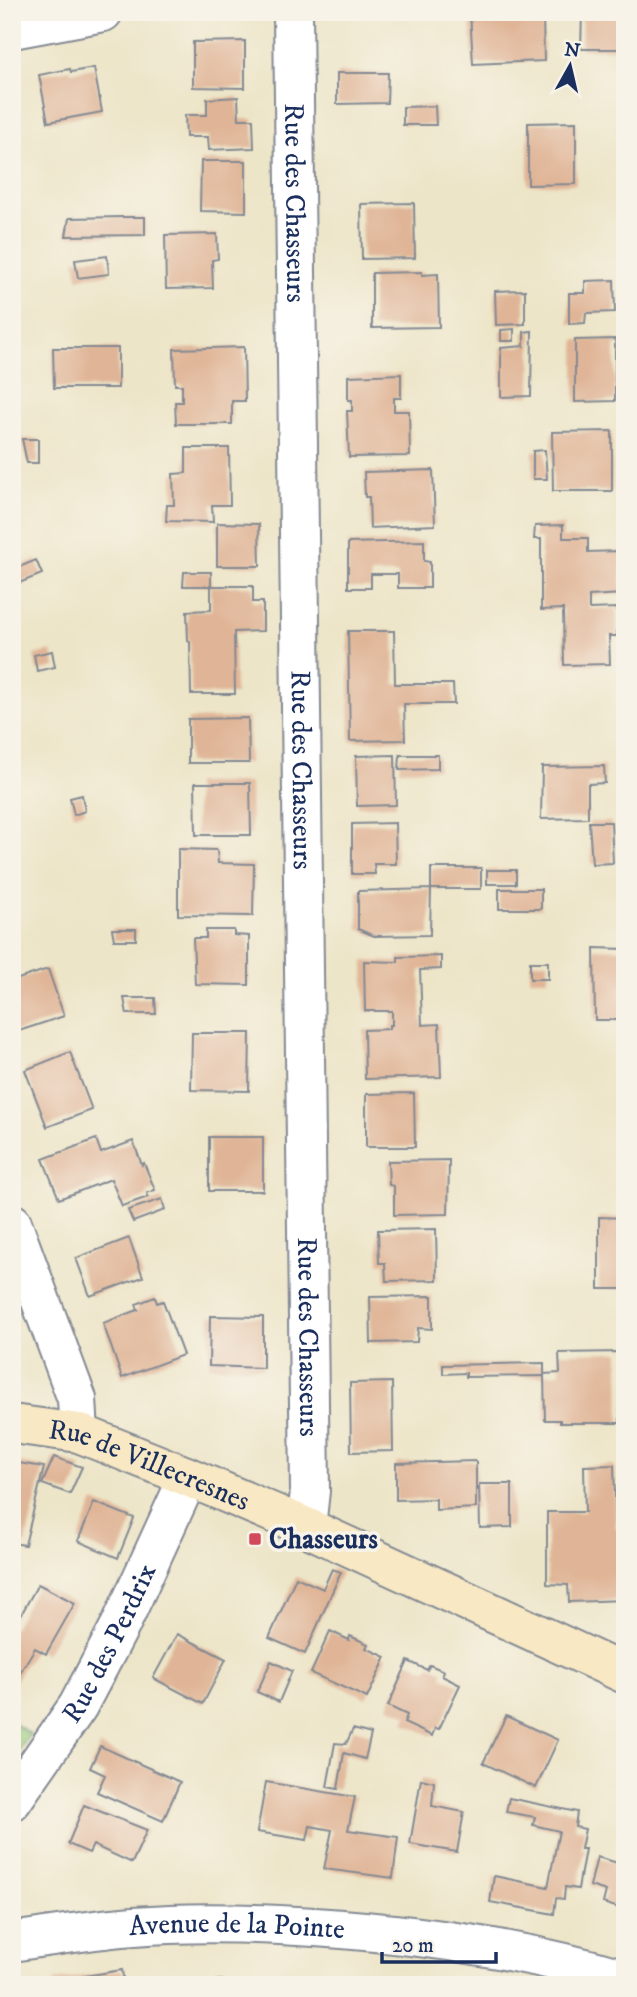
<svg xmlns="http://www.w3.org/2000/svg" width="637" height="1997" viewBox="0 0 637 1997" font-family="'IM FELL DW Pica',serif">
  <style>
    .grass { fill: url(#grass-dots); stroke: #5c7f6e; stroke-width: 2 }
    .building { fill: #e0b597 }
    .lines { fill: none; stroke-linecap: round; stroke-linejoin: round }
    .street-casing { stroke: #848a93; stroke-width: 42 }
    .secondary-casing { stroke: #848a93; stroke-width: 42 }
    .street { stroke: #fff; stroke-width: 38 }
    .secondary { stroke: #f8e8c3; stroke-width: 38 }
    .poi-dot { fill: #d1495b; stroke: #f7f3e8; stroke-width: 2.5 }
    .labels { text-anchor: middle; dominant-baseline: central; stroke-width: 7; stroke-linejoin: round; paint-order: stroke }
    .street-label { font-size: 28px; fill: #1b2f5e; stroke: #f7f3e8 }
    .poi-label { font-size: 28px; font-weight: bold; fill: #1b2f5e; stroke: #f7f3e8; text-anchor: start }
  </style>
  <defs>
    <pattern id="grass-dots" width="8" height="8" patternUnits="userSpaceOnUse" patternTransform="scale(1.75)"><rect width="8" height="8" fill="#9dcf7f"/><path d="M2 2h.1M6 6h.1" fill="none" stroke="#87b270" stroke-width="1.8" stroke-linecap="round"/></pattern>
  </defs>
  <rect width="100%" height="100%" fill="#f7f3e8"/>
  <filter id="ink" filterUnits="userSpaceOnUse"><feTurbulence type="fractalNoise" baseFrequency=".0143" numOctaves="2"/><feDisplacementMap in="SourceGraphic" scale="14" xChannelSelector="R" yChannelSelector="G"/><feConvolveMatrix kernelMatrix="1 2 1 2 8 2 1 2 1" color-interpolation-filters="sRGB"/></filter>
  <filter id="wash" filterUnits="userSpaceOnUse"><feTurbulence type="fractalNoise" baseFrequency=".00686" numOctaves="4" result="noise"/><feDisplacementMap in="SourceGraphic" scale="28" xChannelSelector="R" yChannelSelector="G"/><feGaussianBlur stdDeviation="1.57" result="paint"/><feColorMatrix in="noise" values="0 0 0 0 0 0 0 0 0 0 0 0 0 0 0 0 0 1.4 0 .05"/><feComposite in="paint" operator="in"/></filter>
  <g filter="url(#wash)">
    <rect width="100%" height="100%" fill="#ede5c8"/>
    <!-- grass -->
    <path class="grass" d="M12,1722L30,1734L12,1761Z"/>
    <g id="blocks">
      <!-- building -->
      <path class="building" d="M470,12H498V18L543,16L544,61L473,64Z
        M582,12H621V49H581Z
        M245,41V88L193,87V42Z
        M94,68L102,112L48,122L39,75L70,69L71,72Z
        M337,73H388L387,103L337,104Z
        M12,88L21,126L12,128Z
        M238,97L239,119H253L254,148L209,150L208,137H186L185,115H207V99Z
        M435,106L436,125H403V107Z
        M576,122V184L528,185V123Z
        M201,161H246V212L200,211Z
        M414,203L415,258L362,259L361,204Z
        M123,217H145V235L66,236L69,218Z
        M217,234L218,259L212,260L213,288L166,289L165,235Z
        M107,256L109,274L78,278L75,260Z
        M422,272V275L438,274L439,327L372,328V273Z
        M614,280L615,312L586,313L585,323L569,324V293H585V281Z
        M525,290V324L496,325L495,291Z
        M514,329V341H501V330Z
        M532,331L531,396L501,397V348L524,346V332Z
        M615,339V401L575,402V340Z
        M244,347L245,401H232V424H176L175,402H182V385H175L174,349Z
        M53,348H118V388H54Z
        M401,374V398H394V411H409L410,456L349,457L347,411H352V400H348V376Z
        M612,431V491H553L552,432Z
        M22,439H38V463H27Z
        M186,448H229L230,505H212L213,522L166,521L167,505H174L173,474L186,473Z
        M545,450L547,479H533V451Z
        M433,470L435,525L370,528L369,497H365L364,472Z
        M217,523L259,524L260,566H217Z
        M563,525V538H588V552L621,551L622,594L589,596V609L617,608V636H609L610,664L564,665L563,609L541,610V539H534L535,526Z
        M424,541V561L430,562V588H398V574H371V588H348V543Z
        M36,560L42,574L14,585L12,570Z
        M184,572H211V586H253V602H263V631L234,632L235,694H191L190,642L188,641L187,611L211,610V586H183Z
        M348,631H394L395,684H453L454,704H404L405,740L350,741Z
        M52,651L55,667L37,671L34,655Z
        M248,718L249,763H188V719Z
        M395,755L396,805L357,806L356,756Z
        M400,755H438V769L399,770Z
        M604,766L605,783L588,784V818L541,819L542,767Z
        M195,783H250L251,835H196Z
        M82,795L85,811L74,815L70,798Z
        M589,822H611L613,863L592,864Z
        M395,823L396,864H374L375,874H352V824Z
        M178,849L217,850L218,863L254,864L253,916L178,915Z
        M431,868H481V889H431Z
        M487,870H516V884H487Z
        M431,889L430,935L374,936L358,929V891Z
        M499,889H541V909H499Z
        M112,929H136V940H114Z
        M206,930H234V935L249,936V985L195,984L193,938H206Z
        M594,948L625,949V1020H595Z
        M441,956V969L420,970L422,1025L439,1024L441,1077L365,1079L364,1030L389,1029V1025H392V1011H365L364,961L398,962V957Z
        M530,962H548V979H530Z
        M48,969L64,1016L16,1032L12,1022V981Z
        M124,998H155L156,1014H127Z
        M192,1033H250L249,1091L191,1090Z
        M70,1052L92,1110L47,1127L25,1070Z
        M414,1093L415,1147H366V1094Z
        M209,1137H263V1191H209Z
        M96,1139L101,1153L133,1141L142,1165L144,1163L155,1190L147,1193L148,1197L122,1206L111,1179L59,1199L43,1159Z
        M449,1160L448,1214L394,1215V1186L389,1185L388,1161Z
        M162,1199L165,1210L133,1222L128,1210Z
        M599,1217L625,1218V1289H599Z
        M436,1229L437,1280L386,1281L385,1263H379L378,1230Z
        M129,1238L143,1277L90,1296L76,1258Z
        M432,1296V1329L418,1328L417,1342L371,1343L370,1297Z
        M155,1297L157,1303L163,1301L183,1355L122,1378L103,1323L138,1310L136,1304Z
        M210,1316L263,1317V1368L209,1366Z
        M619,1352L620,1423H560V1420H545L544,1376L466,1377V1373L443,1374V1365L544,1363V1374L560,1373L559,1353Z
        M392,1382L393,1451L351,1452L350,1383Z
        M54,1457L82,1467L70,1494L42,1484Z
        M476,1461V1508L436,1510V1499L396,1500V1463Z
        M12,1462L44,1467L25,1545L12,1543Z
        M614,1465L616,1528H625V1600L569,1602L568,1585L547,1584V1512H585L584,1466Z
        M479,1484H512V1527L480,1528Z
        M94,1502L134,1518L118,1558L78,1541Z
        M332,1569L341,1572L305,1654L269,1638L296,1577L323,1589Z
        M38,1584L75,1603L46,1654L35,1648L12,1686V1631Z
        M330,1631L349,1640L350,1636L368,1644L366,1648L386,1657L367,1698L311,1673Z
        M177,1634L226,1659L203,1704L153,1678Z
        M271,1661L292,1671L279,1702L257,1692Z
        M408,1661L427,1670L430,1665L444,1671L442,1676L460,1685L439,1729L435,1728L432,1736L404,1723L407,1715L388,1706Z
        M506,1716L558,1740L536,1788L483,1763Z
        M353,1729L371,1734L365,1759L344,1753L338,1789L327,1787L335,1743L346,1744Z
        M100,1746L180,1782L163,1821L97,1792L105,1775L90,1768Z
        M421,1779L434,1782L432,1806L464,1812L457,1852L410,1844Z
        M266,1782L355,1797L348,1830L398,1837L393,1878L324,1869L332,1830L310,1826L307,1840L257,1832Z
        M509,1798L577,1812L575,1827L585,1829L581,1849H585L578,1889L565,1887L564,1899L556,1898L554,1914L490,1902L494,1876L548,1887L559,1831L533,1825L535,1817L506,1812Z
        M84,1805L147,1830L132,1863L93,1845L89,1853L68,1844Z
        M597,1857L625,1865V1910L603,1903L606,1891L590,1886Z
        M122,1970L124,1985H54V1981Z
        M222,1980L229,1985H212L215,1981Z"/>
    </g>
  </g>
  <g filter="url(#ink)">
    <use href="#blocks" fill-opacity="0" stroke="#848a93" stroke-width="2"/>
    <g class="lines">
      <!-- street casing -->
      <g class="street-casing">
        <g id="street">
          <path id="s1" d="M293,12L310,1491L306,1527"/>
          <path d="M12,29L103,12"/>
          <path d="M12,1223L77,1399L79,1433"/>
          <path id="s2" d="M12,1801L78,1706L121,1624L182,1491L186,1476"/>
          <path id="s3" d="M12,1942C53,1936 93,1929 134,1926C194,1921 255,1923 315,1927C419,1934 525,1949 625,1979"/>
        </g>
      </g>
      <!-- secondary casing -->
      <g class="secondary-casing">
        <g id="secondary">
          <path id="s4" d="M12,1424L79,1433L186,1476L306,1527L625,1674"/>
        </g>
      </g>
      <!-- street -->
      <use href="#street" class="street"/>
      <!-- secondary -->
      <use href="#secondary" class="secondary"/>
    </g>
  </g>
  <!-- markers -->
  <rect class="poi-dot" x="248" y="1532" width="14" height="14" rx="3.5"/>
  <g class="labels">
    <!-- street labels -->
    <g class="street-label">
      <text stroke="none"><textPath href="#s1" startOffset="191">Rue des Chasseurs</textPath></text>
      <text stroke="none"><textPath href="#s1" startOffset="758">Rue des Chasseurs</textPath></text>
      <text stroke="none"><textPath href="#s1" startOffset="1325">Rue des Chasseurs</textPath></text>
      <text stroke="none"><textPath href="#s4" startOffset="144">Rue de Villecresnes</textPath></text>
      <text stroke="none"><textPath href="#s2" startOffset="186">Rue des Perdrix</textPath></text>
      <text stroke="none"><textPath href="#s3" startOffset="226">Avenue de la Pointe</textPath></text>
    </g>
    <!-- poi labels -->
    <g class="poi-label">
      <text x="269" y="1539">Chasseurs</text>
    </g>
  </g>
  <!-- margin -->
  <rect width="637" height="1997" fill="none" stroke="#f7f3e8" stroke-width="42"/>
  <!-- north arrow -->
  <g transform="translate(570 66) rotate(8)" stroke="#f7f3e8" stroke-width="5" paint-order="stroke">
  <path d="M0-5L12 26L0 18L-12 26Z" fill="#1b2f5e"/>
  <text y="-10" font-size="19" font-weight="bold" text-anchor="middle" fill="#1b2f5e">N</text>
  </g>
  <!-- scale -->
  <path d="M382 1952v10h114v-10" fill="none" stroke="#1b2f5e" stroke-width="3.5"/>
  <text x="392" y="1952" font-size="21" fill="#1b2f5e" stroke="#f7f3e8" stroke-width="5" paint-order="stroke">20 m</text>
</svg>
